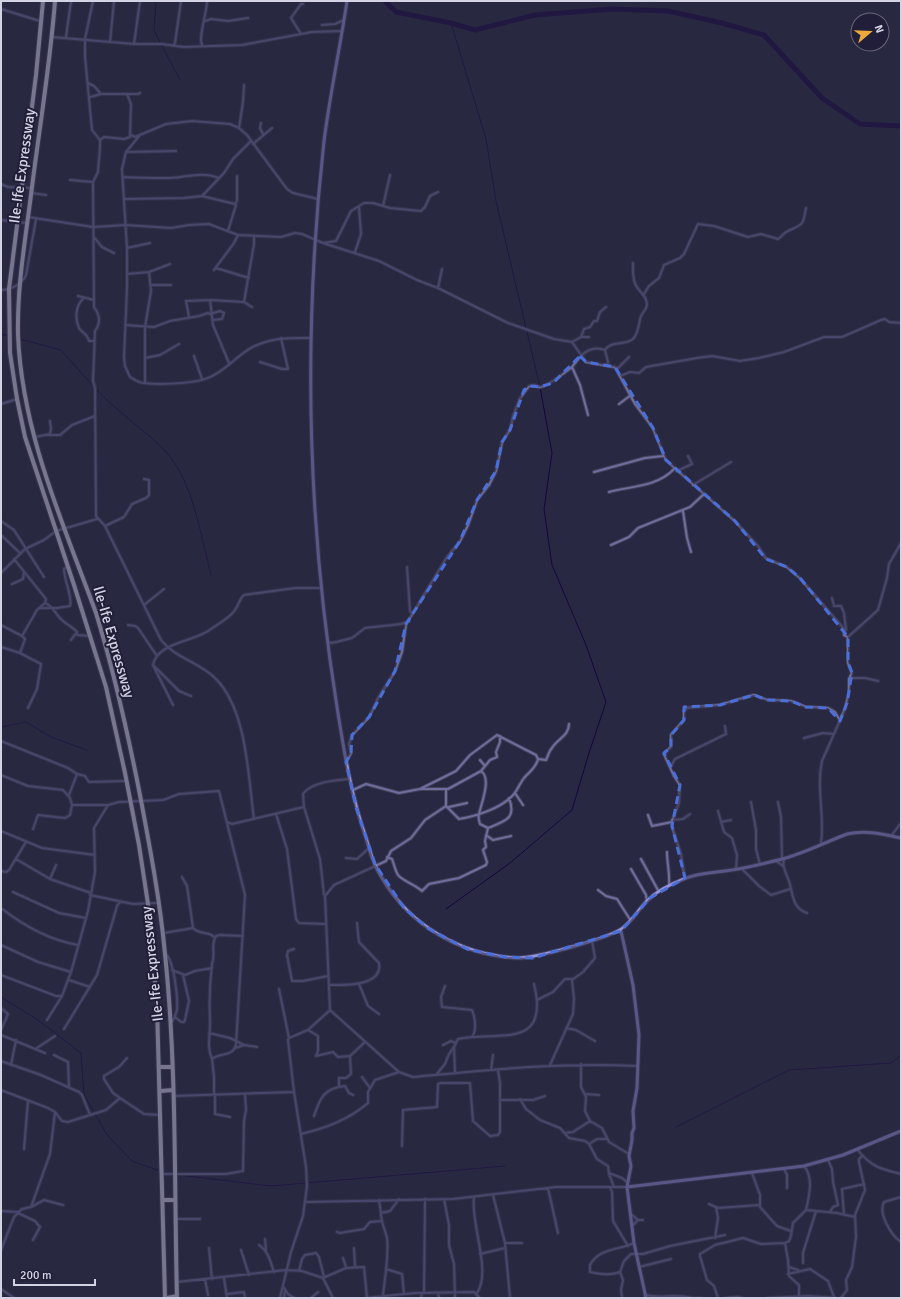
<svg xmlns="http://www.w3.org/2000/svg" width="902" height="1299" viewBox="0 0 902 1299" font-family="Signika,sans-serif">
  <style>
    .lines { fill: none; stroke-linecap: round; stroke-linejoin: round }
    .stream { stroke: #150542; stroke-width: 1 }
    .river { stroke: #150542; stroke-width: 5 }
    .street-casing { stroke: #44435c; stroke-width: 4 }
    .secondary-casing { stroke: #44435c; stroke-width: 5 }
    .highway-casing { stroke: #44435c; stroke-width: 6 }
    .street { stroke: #6e6d9d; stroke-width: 2 }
    .secondary { stroke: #9491de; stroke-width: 3 }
    .highway { stroke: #d4d4ec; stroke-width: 4 }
    .marked { fill: none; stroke: #4a6fdb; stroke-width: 3; stroke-dasharray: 8 5; stroke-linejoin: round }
    .labels { text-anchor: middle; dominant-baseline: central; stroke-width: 4; stroke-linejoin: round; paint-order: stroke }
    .street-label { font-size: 15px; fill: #d3d3e4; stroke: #201e38 }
  </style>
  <rect width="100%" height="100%" fill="#292842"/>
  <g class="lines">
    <!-- stream -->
    <path class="stream" d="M156,1L154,31L180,80
      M1,334L9,336
      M20,339L61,350L93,386
      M95,388C117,412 144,429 166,452C193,481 201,537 211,575
      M1,727L26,722L51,737L87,750
      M446,909L510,863L572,810L589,753L606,702L586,645L552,565L544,509L552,453L540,387L496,201L486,139L451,23
      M1,997L38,1020L81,1053L84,1095L107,1135L132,1161L160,1171
      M676,1127L789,1070L891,1063L901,1055
      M179,1175L271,1186L505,1166"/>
    <!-- river -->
    <path class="river" d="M385,1L396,12L451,23L475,30L535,15L613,9L668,11L722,23L764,35L822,98L860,124L901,126"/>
    <!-- street casing -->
    <g class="street-casing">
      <path id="street" d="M93,1L85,39V57L92,130L100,140V147L98,172L93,182L94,307C100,315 101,323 95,331L93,381L95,388L96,516L105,526L161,640C175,658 199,662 215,678C247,709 248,776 254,819
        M1,9L40,21
        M205,21L211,19L228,21L248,18
        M322,25L335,24L344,20
        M301,34L291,18L301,4H303
        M52,37L134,44H162L184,47L242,45L312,32L342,31
        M66,37L71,1
        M110,42L114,1
        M134,44L140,1
        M202,45C198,37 207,13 207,1
        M173,46L175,43L181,1
        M88,83L94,86L101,94L90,97
        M101,94H138L140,93
        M261,123L260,128L263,134
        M239,128L243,102L244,85
        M131,135L135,137L166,124L192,121L230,124L239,128L247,135L287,189L293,193L318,199
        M140,135L126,152L122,169L127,248V288L124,357L125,366L130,377C135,380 139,383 144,383C161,385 200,384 214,375C230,367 241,351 257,345C276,337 291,338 311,338
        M100,140L104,137L124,139L130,137L131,104L127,94
        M253,144L272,128
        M126,152L176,151
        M123,177C139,178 155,178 170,178C188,177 202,171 219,178
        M70,180L93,182
        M1,184L8,187L31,188
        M31,193L46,195
        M202,196L235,204
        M125,199L184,198L202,196L224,173L233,159L251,141
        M383,206L390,175
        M28,217L93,227L126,225L171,228L189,225L209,224L238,235L281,237L295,233L302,234L323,243L379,261L417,280L438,288L508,323L554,339L572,342L586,362L615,367L635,404L653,428L666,460L735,521L758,546L766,558L787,567L800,578L845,630L844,635L848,637V663L852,673L849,679V693L845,709L822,761C816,788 825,816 821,844
        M1,220L27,223
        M228,231L236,205L235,204L237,201V176
        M94,237L102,247L114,253
        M323,243L336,241L351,211L364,203H373L390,208L421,211L425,207L430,196L438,192
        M127,248L150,243
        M355,252L361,234L359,207
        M216,268L249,278
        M214,270L234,243L238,235
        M127,274L149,272L170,264
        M151,285H171
        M438,288L442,269
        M1,290C11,290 22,284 26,275L36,219
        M644,294L649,286L659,278L664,265L680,258L684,254L698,224L714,226L748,237L761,234L778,239C782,237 783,233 788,231C803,224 803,226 806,208
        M78,296L94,300
        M84,298C75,305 75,319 79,328C82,333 87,333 89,341H94
        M210,300L244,302L252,307
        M244,302L254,244V236
        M189,317L186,301L210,300L213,325L229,363
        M125,325L154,327L170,321L199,316L208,313L210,314L220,311L224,313L222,319L213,320
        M581,337H589
        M572,342L581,337L584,329L590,327L594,321H597L600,312L606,307
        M605,350C611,340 625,346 633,339C638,334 639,325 640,319C641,313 646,311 647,305C647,296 641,294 637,287C632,281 633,270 633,263
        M605,350L608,362L607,365
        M194,356L202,379
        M145,358V327L151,291L149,272
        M260,362L282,369H288L281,338
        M572,367L580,385L588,415
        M617,369L629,357
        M620,376L630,372L639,373L646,367L697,358L712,356L740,361L759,358L784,352L824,337H842L881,320L885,319L889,322L901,323
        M145,383V358L160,355L179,344
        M1,404L17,399
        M619,404L631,395
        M47,435H60L72,425L95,416
        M35,437L50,434L51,429L50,421
        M677,471L692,464L688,456
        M594,472L645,458L663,456
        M693,485L731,462
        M609,492C631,486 657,487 674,469
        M683,511L687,538L691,552
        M1,521L14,530L44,577
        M105,526L124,517L132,504L146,498L149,495V480L144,479
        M1,535L20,553
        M611,545L629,537L638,528L690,507L704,494
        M14,559L46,599L45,603L37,610L22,636
        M407,567L410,611L412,613
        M1,573L25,549L44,540L56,531L97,519
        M12,584L23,579L24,572
        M832,598L834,606H841L844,613L846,630
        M45,603C52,605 55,613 60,618C65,624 72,626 77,632V635L90,636
        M144,605L164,589
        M40,608H57L70,606C73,598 64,580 64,569L67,567
        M1,625L22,636L25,639L20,653
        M128,625L135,626L138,628L157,656
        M848,637L878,610L887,578L889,564L901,543
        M71,640L76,633
        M328,642L332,643L352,638L365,628L401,624L409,621
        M1,647L20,653L41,664L37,689L28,708
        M154,666L179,691L191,696
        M850,678H865L878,681
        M173,705L153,665C157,642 195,642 211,629C218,624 231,617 235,610C239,605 239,599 244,595L295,588H320
        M804,738L823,733L834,734
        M1,741L68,768L77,774L85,776L89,782L125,781
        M480,760L485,766
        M346,762L351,753L349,744L352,735L369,717L378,698L395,671L402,652L406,624L447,557L460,541L468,525L477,500L489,485L496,471L502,442L510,429L513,416L520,398L529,386L534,385L540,387C551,384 555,379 564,373C566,371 570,369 572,367C580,356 589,344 605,350
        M671,766L675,759L726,734L725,726
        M1,775L28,786L63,790L70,798L72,805L70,815L65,818L38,815L33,829
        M420,789L456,771L470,755L497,735L536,755L538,759L546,760C548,756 549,751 552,748C557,739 569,736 569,724
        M353,790L366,784L399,793L420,789H448L481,771L490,760L497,757L496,752L500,742V736
        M515,793L523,805
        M69,795L77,774
        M751,802L756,830V849L760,864
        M778,802L781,817L782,859
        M72,805H108
        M446,806L459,819C477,816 502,808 514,794C518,789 520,783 524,778C530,771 536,768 538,759
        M446,806V790
        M449,807L467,803
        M718,811L724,832L732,838L737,855L736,869
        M276,814L287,849L296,919L299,923L325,924
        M648,815L652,826L672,822
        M672,820L683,819L690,814
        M227,822L232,824L304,807
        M721,822L731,820
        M488,828C505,821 517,819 509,798
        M1,831L42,848L95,855
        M486,835L493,840L511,836
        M891,836L901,823
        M667,852C667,863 670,873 669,885
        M387,857L392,859C394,864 395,870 398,875C401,880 416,885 422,891L429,884L459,878L486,865L487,862L483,850L486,847L485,841L488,828L480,824C479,821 478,817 479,814C481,804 492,778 481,771
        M346,858L357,859L369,848
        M16,859L50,879L91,893
        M641,859L659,892
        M784,859C782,867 786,873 789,881C793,894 792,908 807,913
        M776,861L783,866
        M631,869L646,895L647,902
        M742,869L759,886L771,895L790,889
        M1,871L6,872L9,870L26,842
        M182,877L187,886L193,928C199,935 210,931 214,937
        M685,878L681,854L672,826V822L679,803L680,785L674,776L664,754L671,747V735L684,720V711L687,708L720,705L754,695L767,700L791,701L806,707L828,708L835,712L840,721
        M50,879L56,865
        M598,890L606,896L617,899L631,921
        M13,892L59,913L86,918
        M90,895L133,904L158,903
        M324,895L320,859L304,807L303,794C311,782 336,780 349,779
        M1,908C24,926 49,940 78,945
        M164,933L193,928
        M1,945L38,962L71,972L88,911L95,872L94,828L108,805L119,802L163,800L179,794L219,791L245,895L236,1044C233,1058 220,1052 212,1059L214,1077V1094
        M294,949L288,951L287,955L292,981H303L328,976
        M166,954C174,962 178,998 177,1010C176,1015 174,1018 172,1022
        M172,970L185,975L195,971L212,968
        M1,975L56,996H62
        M69,980L90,987
        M359,984L368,1006L379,1014
        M329,985C343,985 383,987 379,963L359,942L357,923
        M445,986L441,997L442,1007L472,1010C475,1017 477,1030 472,1037
        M279,989L289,1038
        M537,1000L553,992L565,979H572
        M1,1008L8,1014L1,1030
        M330,1010L399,1072L413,1077C488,1070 562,1062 637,1066
        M175,1017L181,1022H184L185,1020L189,1001L183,975
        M47,1020L62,996L71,972
        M566,1028L576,1030L595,1041
        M64,1029L97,975L117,906L120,902
        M308,1030L318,1036V1051L316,1056
        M209,1033L230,1038L244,1045L257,1047
        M1,1035L45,1053
        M443,1045L451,1041L455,1043
        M37,1048L55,1036
        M235,1048L244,1045
        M54,1055L68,1062L69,1087
        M316,1056L333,1052L338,1057L350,1056
        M212,1059C206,1046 211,1033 210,1019C209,1000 210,982 212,964C216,954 210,945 216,936L220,935L243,936
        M1,1061L41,1075L79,1092L82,1095L90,1115L106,1110L120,1098L144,1114L160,1115
        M581,1064V1087L586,1097L585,1111L590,1121L602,1128L609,1142L629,1154
        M11,1065L16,1040
        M550,1065L573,1014L574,999L572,980L583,972L595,958L592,941
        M491,1070L493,1055
        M455,1073L454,1047L458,1039C500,1031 550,1050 534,984
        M436,1075L445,1064L449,1054L454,1047
        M362,1077L370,1088
        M339,1087V1078H346L351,1074L350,1056L365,1042
        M1,1090L48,1108L55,1112L62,1121L68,1122L90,1115
        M215,1094V1114L230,1117
        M585,1094L599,1095
        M174,1096L294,1092
        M120,1098L113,1093L104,1079V1076L119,1067L127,1058
        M520,1099L526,1109L540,1120L560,1128L569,1138L585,1141L589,1144L597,1139H607
        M500,1100H533L545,1096
        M314,1116C320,1098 324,1088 345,1086L349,1093L353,1095
        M565,1133L573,1132L590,1121
        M301,1134C326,1128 348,1120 368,1103V1092L375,1080L399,1072
        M589,1144L597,1159L608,1166L609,1173L622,1178L627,1182
        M402,1146L403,1110L437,1107L438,1084L441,1083H470L473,1121L490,1136L498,1135L500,1132V1083L498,1070
        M24,1149L28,1101
        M857,1149C870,1166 880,1169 901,1174
        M828,1160L832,1169L833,1182L838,1205L833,1207L830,1212
        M804,1166C814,1177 809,1197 806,1210
        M784,1169L787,1175V1188
        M752,1173L760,1195V1207L777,1226L791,1231
        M162,1174H226L243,1171L244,1121L246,1110L245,1094
        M609,1174L614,1187
        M610,1187L612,1192L613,1221L628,1246
        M548,1188L558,1233
        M493,1195L505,1243L510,1298
        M474,1197C470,1223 492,1271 477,1293
        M901,1197L884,1202C878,1214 891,1235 901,1242
        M444,1199L449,1225V1245L454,1264L455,1298
        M379,1200L381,1213
        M306,1202L453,1199L556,1187H627
        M709,1204L718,1208L759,1205
        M31,1207L50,1154L55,1112
        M1,1211L18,1212
        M18,1213L35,1221L40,1227L33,1240
        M631,1214L638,1220H643
        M844,1215L842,1189L864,1184
        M176,1219H200
        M632,1226L638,1220
        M337,1232L340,1233L364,1229L370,1222L381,1221
        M715,1238L718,1218L716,1207
        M265,1239L266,1250
        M505,1243H522
        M785,1243L788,1260L789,1276L799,1285V1296
        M259,1245C269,1252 270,1261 274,1272
        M209,1248L212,1279
        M354,1248L355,1267
        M1,1250L14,1217L22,1209L31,1207L44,1200L63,1205
        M241,1250L249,1275
        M480,1254L505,1248
        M343,1258L346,1267
        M803,1263V1253L816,1211
        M639,1267L671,1259
        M789,1267L798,1270
        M386,1269L402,1274L404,1294
        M299,1271L302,1259L305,1255L316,1253L319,1257L324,1277
        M620,1272C611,1276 599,1274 590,1272V1265C599,1248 619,1250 634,1243
        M788,1274L810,1269L828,1281L834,1297
        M224,1278L227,1298
        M323,1278L346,1268L364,1267L367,1298
        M205,1279L208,1295
        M177,1282L286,1270L302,1271L323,1278L333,1298
        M284,1288L288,1294L294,1298
        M1,1289L14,1298
        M424,1293L425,1199
        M438,1293L439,1298
        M227,1294L244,1292L245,1298
        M383,1295C385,1277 389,1256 387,1238C385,1229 381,1223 381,1213L390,1211L399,1199
        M646,1295C661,1299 675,1293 692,1298
        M280,1298L291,1252L303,1216L307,1186L306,1167L294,1092L288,1040L289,1038L308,1030L330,1010L325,896L334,885L386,861L391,851L411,838L425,820L446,806
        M284,1298L285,1291
        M311,1298L318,1292
        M366,1298L415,1293L474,1292L480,1298
        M421,1298L422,1293
        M622,1298L621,1290L623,1280L620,1272L624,1261L631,1254H643L670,1246L725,1235
        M694,1298H702
        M718,1298L714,1286L707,1280L700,1256V1254L715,1245L743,1238L761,1244L785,1243L789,1241L791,1236L793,1223L806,1210L837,1213L855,1217
        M725,1298L738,1297L742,1298
        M767,1298L808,1296L836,1298
        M841,1298L847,1290L846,1280L852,1267L856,1237L855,1215L865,1190L859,1162V1159L862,1156"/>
    </g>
    <!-- secondary casing -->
    <g class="secondary-casing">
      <path id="secondary" d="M347,1C340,48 330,94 324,141C303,329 307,520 337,707C344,751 351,796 366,838C370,852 374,866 382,878C410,926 461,955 516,958C533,959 612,938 624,927C633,920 639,909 647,901C657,891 671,884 684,879C697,873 711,873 725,871C741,869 758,865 774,861C799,856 823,843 847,834C866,830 882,834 901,838
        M621,931L633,985L639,1035L637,1088L633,1111L634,1128L632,1133V1140L629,1156L631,1166L627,1187L634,1243L646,1298
        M627,1187L804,1166L843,1155L901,1131"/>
    </g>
    <!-- highway casing -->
    <g class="highway-casing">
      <path id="highway" d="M43,1L36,75L9,289L10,353L17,399L25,437L74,585L106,687L125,773L139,845L148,904L157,1006L165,1298
        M55,1C50,66 39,130 31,195C25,242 17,287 18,335C22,433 63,523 96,613C114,672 128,734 140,795C150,848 160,900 165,954C177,1068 174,1183 177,1298
        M160,1067H172
        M161,1091L173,1090
        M163,1200H175
        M167,1298L177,1296"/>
    </g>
    <!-- street -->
    <use href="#street" class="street"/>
    <!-- secondary -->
    <use href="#secondary" class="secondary"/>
    <!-- highway -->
    <use href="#highway" class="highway"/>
  </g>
  <!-- marked area -->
  <path d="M0 0H902V1299H0ZM580,356L586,362L615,367L653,428L666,460L735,521L766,559L787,567L800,578L848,637V662L852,673L847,703L840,721L828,708L806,707L791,701L767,700L754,695L720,705L684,707V720L671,735V747L664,753L680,785L672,826L685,878L650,898L621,931L533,958L505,957L467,949L429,929L404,908L375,864L356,807L346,762L351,753L352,735L369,717L395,671L406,624L460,541L477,500L496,471L502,442L510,430L524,390L529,386L540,387L553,383Z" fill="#292842" fill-opacity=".55" fill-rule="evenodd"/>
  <path class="marked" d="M580,356L586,362L615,367L653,428L666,460L735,521L766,559L787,567L800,578L848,637V662L852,673L847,703L840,721L828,708L806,707L791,701L767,700L754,695L720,705L684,707V720L671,735V747L664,753L680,785L672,826L685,878L650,898L621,931L533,958L505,957L467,949L429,929L404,908L375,864L356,807L346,762L351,753L352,735L369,717L395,671L406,624L460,541L477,500L496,471L502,442L510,430L524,390L529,386L540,387L553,383Z"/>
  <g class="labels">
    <!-- street labels -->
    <g class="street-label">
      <text transform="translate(22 166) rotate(-82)">Ile-Ife Expressway</text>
      <text transform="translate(114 642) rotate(74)">Ile-Ife Expressway</text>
      <text transform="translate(152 964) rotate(-96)">Ile-Ife Expressway</text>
    </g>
  </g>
  <!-- border -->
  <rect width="902" height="1299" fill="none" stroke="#d3d3e4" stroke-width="4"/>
  <!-- north arrow -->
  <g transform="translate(870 32) rotate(71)"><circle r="19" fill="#201e38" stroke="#68667d"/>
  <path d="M0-3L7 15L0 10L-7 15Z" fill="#eda83b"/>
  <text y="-6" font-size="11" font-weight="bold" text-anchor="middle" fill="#d3d3e4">N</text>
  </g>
  <!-- scale -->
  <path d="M14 1279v6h81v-6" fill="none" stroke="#d3d3e4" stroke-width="2"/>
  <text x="20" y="1279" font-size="12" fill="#d3d3e4" stroke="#201e38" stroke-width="3" paint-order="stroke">200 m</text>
</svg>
